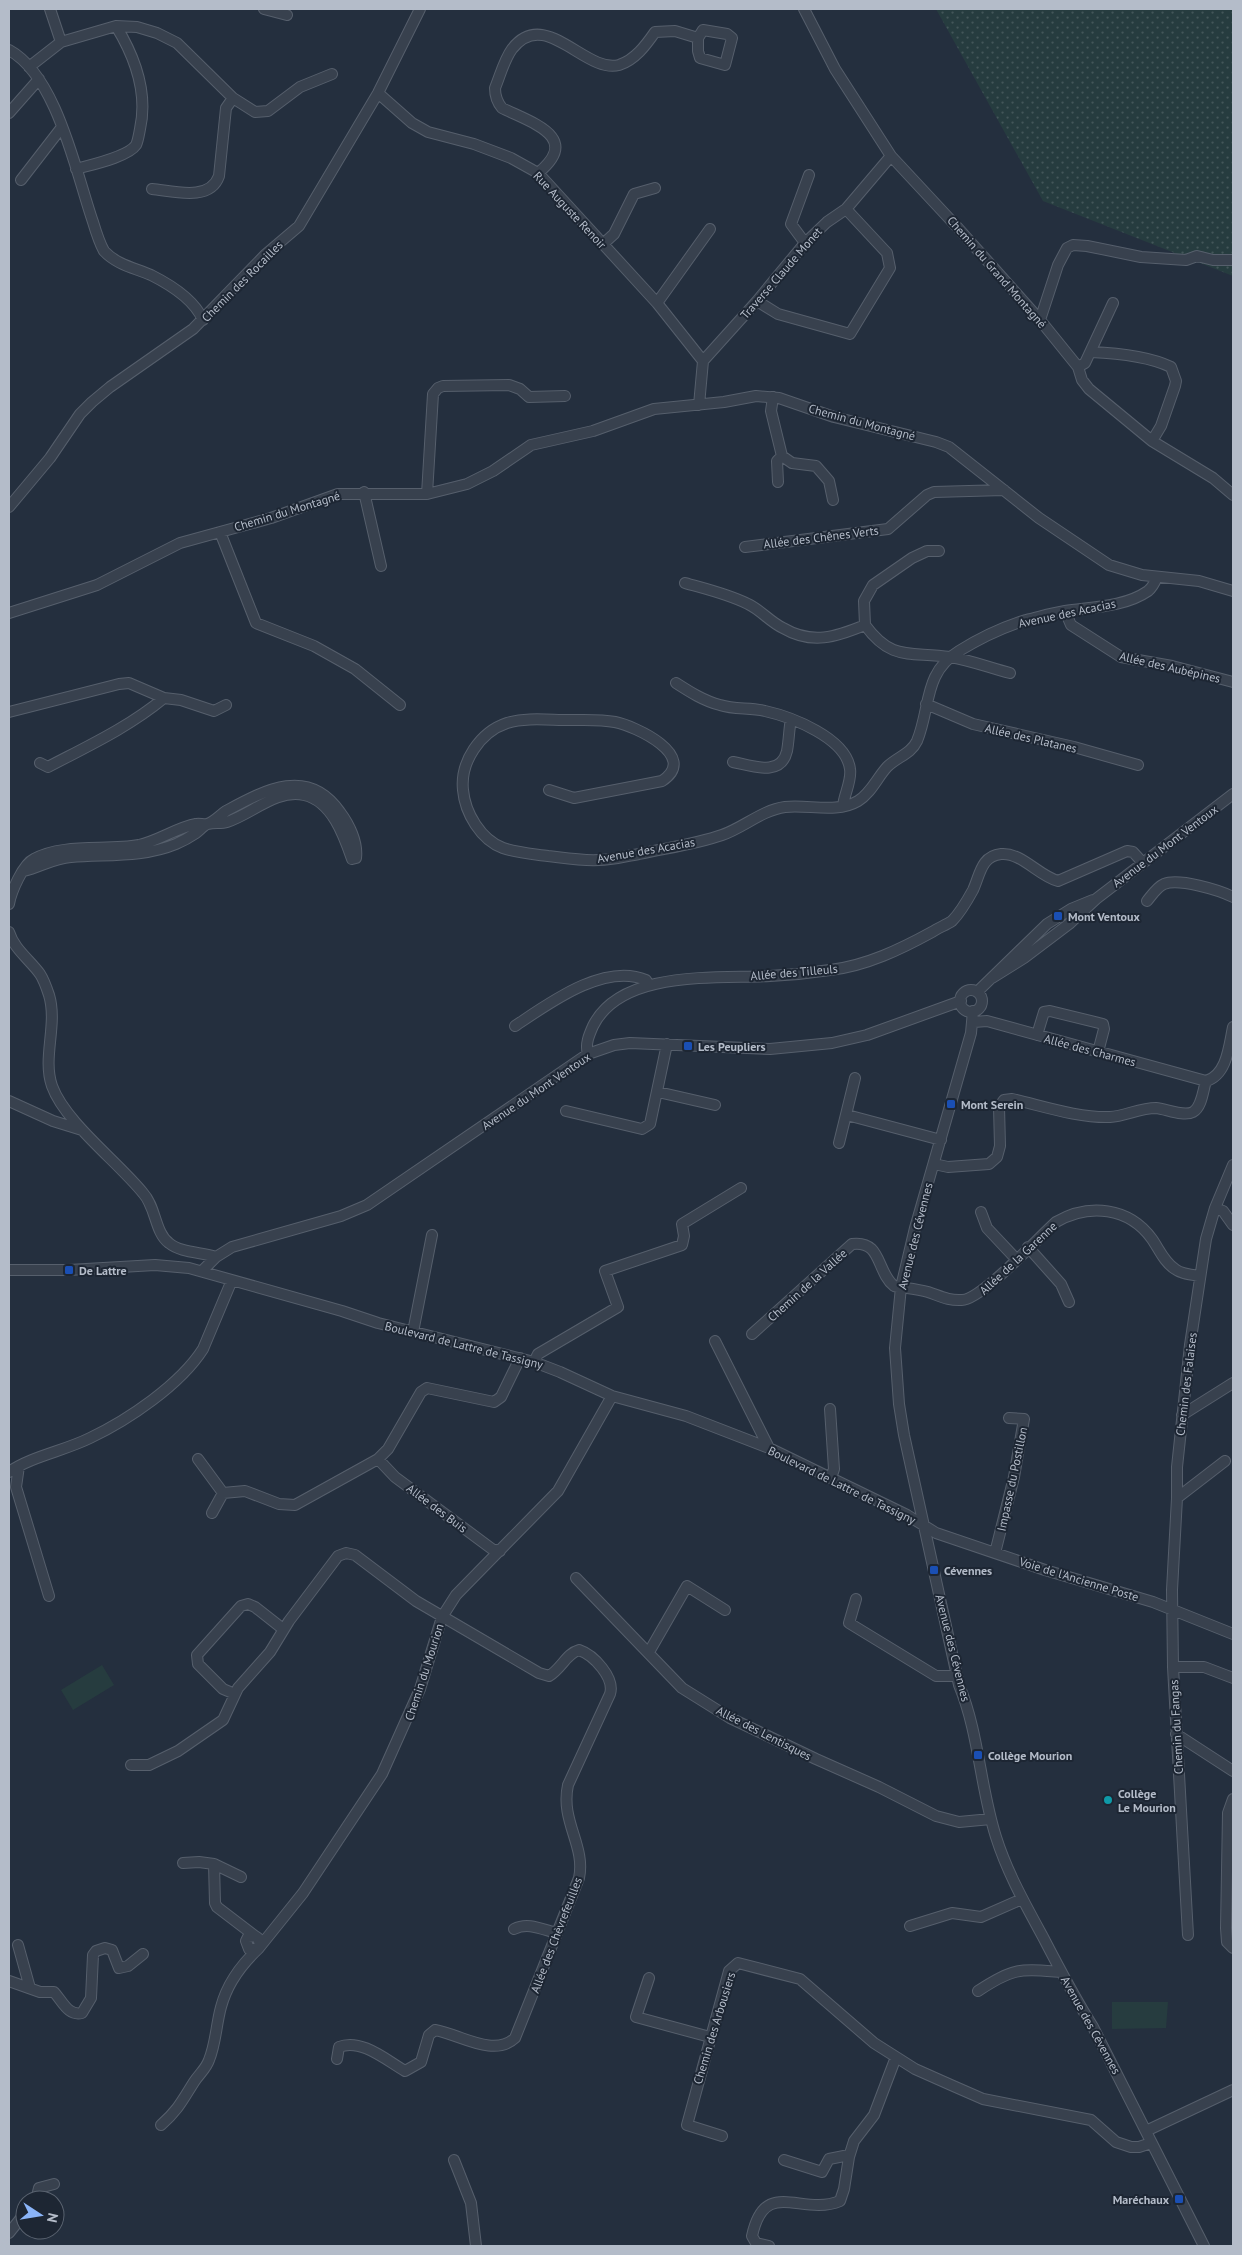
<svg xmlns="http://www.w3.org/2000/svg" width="1242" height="2255" viewBox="0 0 1242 2255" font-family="'PT Sans',sans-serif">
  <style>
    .grass { fill: url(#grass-dots) }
    .green { fill: #263c3f }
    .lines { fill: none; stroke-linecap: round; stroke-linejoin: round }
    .minor-casing { stroke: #565f6c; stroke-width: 12 }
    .minor { stroke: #38414e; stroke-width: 10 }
    .transit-dot { fill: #1a4fb4; stroke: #1d2633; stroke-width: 2 }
    .culture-dot { fill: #0f9aa8; stroke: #1d2633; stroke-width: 2 }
    .labels { text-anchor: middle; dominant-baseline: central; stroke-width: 4; stroke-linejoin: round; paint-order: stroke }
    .street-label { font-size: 12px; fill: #b4bcc9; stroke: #1d2633 }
    .poi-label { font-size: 12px; font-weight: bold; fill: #b4bcc9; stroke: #1d2633; text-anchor: start }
  </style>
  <defs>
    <pattern id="grass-dots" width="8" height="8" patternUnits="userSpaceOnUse" patternTransform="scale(1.25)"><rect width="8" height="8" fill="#263c3f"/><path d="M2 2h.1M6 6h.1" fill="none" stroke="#435659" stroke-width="1.8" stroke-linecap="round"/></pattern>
  </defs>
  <rect width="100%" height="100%" fill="#242f3e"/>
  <!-- grass -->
  <path class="grass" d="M936,9H1233V276L1043,201Z"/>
  <!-- green -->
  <path class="green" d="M102,1665L114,1685L73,1710L61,1690Z
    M1112,2002H1168L1166,2028L1112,2029Z"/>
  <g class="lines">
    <!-- minor casing -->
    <g class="minor-casing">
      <path id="minor" d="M50,9L61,42
        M264,9L287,15
        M804,9L835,69L891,156L958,228L1040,320L1078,367L1082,380L1089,389L1152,441L1213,478L1233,495
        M9,50C57,76 76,173 93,222C96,232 99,242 104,251C117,265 135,268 151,275C171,285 194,299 203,320
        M29,67L61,42L116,26L137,27L157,33L177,43L233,98L255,112L268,111L300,87L332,74
        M378,93L412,123L428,132L474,144L511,158L538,173L657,303L703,361
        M9,113L39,79
        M76,169C90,165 128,157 136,145C138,141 139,134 140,129C148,93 135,57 116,26
        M538,173C582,137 532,123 502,108C497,102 495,96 495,88C500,76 504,60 512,49C545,6 585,74 619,65C635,60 646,45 655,32L675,31L698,38V51L700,58L725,65L732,38L727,34L703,30L698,38
        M21,180L62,127
        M152,189C173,191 210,202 219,176L226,108L233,98
        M805,243L791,224L809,175
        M603,244L614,234L634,194L655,188
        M757,301L778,314L850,334L890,268L887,253L846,209
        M657,303L710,229
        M1040,320L1058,265L1067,248L1073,245L1087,246L1141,257L1186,260L1197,256L1213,260H1233
        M1091,352C1116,353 1148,356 1171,367L1176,381L1175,386L1161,426L1152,441
        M1078,367L1085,363L1113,303
        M773,397L771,411L782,456L792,463L816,466L829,481L833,500
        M699,405L703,361L757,301L805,243L827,222L846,209L891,156
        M778,482L777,461L782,456
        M364,492L381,566
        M427,494L433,394L438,388L443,386L509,385L520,389L529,397L565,396
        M9,507L50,458L80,414L92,402L110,387L193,329L266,254L299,226L378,93L420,9
        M220,532L256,623L314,646L355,669L400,705
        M745,547L888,529L927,495L934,492L1004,490
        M685,583C706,589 728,594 748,604C761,610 770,622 783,628C812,645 836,637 865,625C892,662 910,651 950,657C970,660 990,668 1010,673
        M1065,611L1071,625L1121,657L1172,666L1233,682
        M9,613L97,585L180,543L271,518L338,494H427L467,484L493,471L531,445L593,431L654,409L724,402L756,396L779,398L834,417L936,442L949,447L1039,518L1109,565L1142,575L1199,581L1233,591
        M865,625L864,601L873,585L912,558L927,551H939
        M676,683C690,692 704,701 720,705C735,710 750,707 765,711C792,717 846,738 850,769C852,781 844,794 843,806
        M926,704L973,724L1074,747L1138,765
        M9,712L119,684L129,683L164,698L181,700L214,711L226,705
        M733,762C753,766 781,777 787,751C789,740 789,729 791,719
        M40,763L48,767C88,746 129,727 164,698
        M549,790L574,798L662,781C700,756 635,726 615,722C600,719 584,720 569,720C549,720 526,717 507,723C480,732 460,762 463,790C465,813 481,840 503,848C517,853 534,854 548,856C565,858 582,861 599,860C612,860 626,856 639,854C666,848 696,844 722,835C743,828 762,810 785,807C808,804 836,814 858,801C871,793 877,778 887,767C897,757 911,754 917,741C931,707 923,673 959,651C980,638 1003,627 1026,620C1039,617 1052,613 1065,611C1092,607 1125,607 1148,591C1153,587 1155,582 1157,577
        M1147,901C1152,895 1157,887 1164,884C1179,878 1219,890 1233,897
        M9,904C11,892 23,864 34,859C63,843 106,851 139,845C158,841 178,827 196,824C199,823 204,825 207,824C214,822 220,815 226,811C265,790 308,766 340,812C349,824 358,842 356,858L352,859C344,836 332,801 304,795C276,789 252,814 227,822C221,824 214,822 208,824C204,825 200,830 196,833C190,837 183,841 176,844C142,858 107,854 71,857C54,858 40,867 24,871
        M9,932C14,949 30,960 40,974C44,980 47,989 49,995C58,1025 42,1057 52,1086C65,1122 118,1162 143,1193C156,1207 155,1233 169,1243C181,1253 201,1252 216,1257
        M992,978L1024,958L1069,924L1096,899L1233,794
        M960 1001a11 11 0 1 1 22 0a11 11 0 1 1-22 0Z
        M977,992L1047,924L1071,909L1093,900
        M973,1011L971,1033L915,1228L901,1287L895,1348L899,1404L904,1435L959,1685C979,1733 980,1787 996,1837C1007,1872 1025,1904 1043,1937C1059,1968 1075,1998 1093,2027L1204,2246
        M974,1022L987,1021L1206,1081
        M515,1026C548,1004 604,962 646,980L649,985
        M1037,1035L1044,1012L1050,1011L1103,1024L1104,1029L1098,1052
        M588,1054C585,1044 589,1035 593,1026C621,969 718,979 770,976C790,975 810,973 830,970C866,966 901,949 932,932C938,928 946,925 952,921C961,912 967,901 973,890C980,875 981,856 1001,854C1021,852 1039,876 1058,881L1127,851L1133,852L1143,863
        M1206,1081C1227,1075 1229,1046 1233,1027
        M658,1092L715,1105
        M9,1101L53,1121L82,1130
        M566,1111L642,1129L650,1124L667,1044
        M847,1115L941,1140
        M839,1143L855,1078
        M934,1164L948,1167L989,1164L997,1157L1000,1146L999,1107L1004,1100L1012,1099C1043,1106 1078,1118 1110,1117C1125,1116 1140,1108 1156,1108C1166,1109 1184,1117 1193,1112C1202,1107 1203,1090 1206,1081
        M1215,1208L1223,1211L1233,1225
        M981,1212L987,1228L1016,1259
        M1028,1247L1061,1284L1069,1302
        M9,1270H69L155,1265L189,1268L342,1311L378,1323L534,1362L560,1372L612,1396L686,1416L769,1448L907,1515L936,1533L1045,1570L1153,1602L1233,1634
        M202,1271L216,1257L232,1247L341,1216L367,1205L588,1054L614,1045L630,1043L770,1049L832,1043L867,1035L961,1001
        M413,1332L432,1235
        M752,1334L852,1244C882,1240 876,1271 894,1286C905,1288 917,1289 928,1292C940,1296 949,1301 962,1300C981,1300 1038,1238 1056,1222C1089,1203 1129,1207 1152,1239C1159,1249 1164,1262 1175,1269C1181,1274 1192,1275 1200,1276
        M715,1341L769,1448
        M534,1362L538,1354L618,1307L605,1271L682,1245L684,1236L682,1224L741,1188
        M830,1409L834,1469L831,1478
        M1182,1415L1233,1383
        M198,1459L223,1493L245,1491L279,1504L295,1505L378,1459L388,1449L421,1392L427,1388L494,1402L501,1397L520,1358
        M378,1459L395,1477L492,1549L500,1551
        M19,1466L16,1487L49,1596
        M9,1472C32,1456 64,1451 90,1438C128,1420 180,1385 203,1349L232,1280
        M1177,1498L1225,1461
        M212,1513L223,1493
        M995,1553L1014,1477L1024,1419L1009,1418
        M576,1578L682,1688L730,1718L816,1759L879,1787L936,1816L959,1822L991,1819
        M856,1599L849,1623L936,1676H957
        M649,1652L687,1586L725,1610
        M1173,1667H1204L1233,1678
        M235,1694L223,1689L198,1664L197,1655L241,1606L248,1604L255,1607L283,1629
        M1176,1734L1233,1771
        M131,1765H149L178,1751L223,1720L238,1688L270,1652L289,1621L338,1556L346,1553L355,1555L416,1601L539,1673L549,1676C561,1669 567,1653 579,1650C594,1655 615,1678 610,1694L568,1785C560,1821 586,1846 579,1878L515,2038C494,2058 459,2034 435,2030L429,2035L421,2062L405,2071C386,2060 361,2038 339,2047L337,2059
        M1233,1799L1228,1813L1226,1928L1227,1942L1233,1948
        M183,1863L199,1862L214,1864
        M241,1877L214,1864L215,1903L217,1907L255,1936
        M910,1926L952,1913L981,1917L1022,1899
        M514,1929C528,1922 541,1929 556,1933
        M1188,1935L1173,1667L1172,1590L1177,1498V1467L1190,1345L1206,1239L1215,1208L1233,1165
        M18,1945L30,1988
        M260,1945L258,1938L255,1936L248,1937L246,1941L249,1949H258L303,1893L382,1774L420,1689L442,1617L456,1595L558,1491L612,1396
        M649,1978L636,2017L710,2037
        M9,1981L40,1992H54C63,2002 68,2016 82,2013L91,1998L93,1955L96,1951L105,1948L112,1950L119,1968L128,1966L143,1954
        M978,1991C1014,1967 1020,1969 1061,1972
        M161,2125C178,2110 182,2101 194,2082C199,2074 206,2069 209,2060C216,2043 216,2025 221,2007C227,1984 241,1965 258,1949
        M1146,2131L1233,2090
        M722,2136L687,2125L729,1971L738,1963L800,1979L874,2043L915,2069L951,2085L983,2099L1091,2120L1116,2142L1131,2147H1139L1151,2143
        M454,2160L471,2203L476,2246
        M784,2160L822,2172L829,2159L849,2155
        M36,2200L39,2188L54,2184
        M9,2233L25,2213
        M769,2246L756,2243L752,2236C765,2176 801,2217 840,2201L844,2189L849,2157L854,2141L874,2115L896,2057"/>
    </g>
    <!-- minor -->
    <use href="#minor" class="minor"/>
  </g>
  <!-- markers -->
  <g class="transit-dot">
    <rect x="1053" y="911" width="10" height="10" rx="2.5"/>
    <rect x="683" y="1041" width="10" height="10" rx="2.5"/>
    <rect x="946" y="1099" width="10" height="10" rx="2.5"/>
    <rect x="64" y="1265" width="10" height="10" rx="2.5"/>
    <rect x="929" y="1565" width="10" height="10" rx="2.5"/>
    <rect x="973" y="1750" width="10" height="10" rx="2.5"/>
    <rect x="1174" y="2194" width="10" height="10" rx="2.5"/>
  </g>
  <circle class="culture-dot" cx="1108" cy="1800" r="5"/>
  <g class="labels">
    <!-- street labels -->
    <g class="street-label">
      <text transform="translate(570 210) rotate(47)">Rue Auguste Renoir</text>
      <text transform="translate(997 272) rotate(49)">Chemin du Grand Montagné</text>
      <text transform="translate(781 273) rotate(-49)">Traverse Claude Monet</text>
      <text transform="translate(242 281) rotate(-45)">Chemin des Rocailles</text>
      <text transform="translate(862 422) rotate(15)">Chemin du Montagné</text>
      <text transform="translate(287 511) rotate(-17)">Chemin du Montagné</text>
      <text transform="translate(821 537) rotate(-7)">Allée des Chênes Verts</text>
      <text transform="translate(1067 613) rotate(-12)">Avenue des Acacias</text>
      <text transform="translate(1170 667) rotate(13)">Allée des Aubépines</text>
      <text transform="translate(1031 738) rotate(13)">Allée des Platanes</text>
      <text transform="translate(1165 846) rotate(-37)">Avenue du Mont Ventoux</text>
      <text transform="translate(646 850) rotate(-10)">Avenue des Acacias</text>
      <text transform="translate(794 972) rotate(-5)">Allée des Tilleuls</text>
      <text transform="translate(1090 1050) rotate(15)">Allée des Charmes</text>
      <text transform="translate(536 1091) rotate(-34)">Avenue du Mont Ventoux</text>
      <text transform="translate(915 1236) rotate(-76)">Avenue des Cévennes</text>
      <text transform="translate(1018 1258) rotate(-43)">Allée de la Garenne</text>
      <text transform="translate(807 1285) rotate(-42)">Chemin de la Vallée</text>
      <text transform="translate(464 1345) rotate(14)">Boulevard de Lattre de Tassigny</text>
      <text transform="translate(1186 1384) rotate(-83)">Chemin des Falaises</text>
      <text transform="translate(1012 1479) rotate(-78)">Impasse du Postillon</text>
      <text transform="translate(842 1485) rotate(26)">Boulevard de Lattre de Tassigny</text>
      <text transform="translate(437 1508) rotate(37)">Allée des Buis</text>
      <text transform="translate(1079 1579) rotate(17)">Voie de l'Ancienne Poste</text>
      <text transform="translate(953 1648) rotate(76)">Avenue des Cévennes</text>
      <text transform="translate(424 1672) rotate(-72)">Chemin du Mourion</text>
      <text transform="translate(1176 1727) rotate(-93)">Chemin du Fangas</text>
      <text transform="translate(764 1733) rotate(27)">Allée des Lentisques</text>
      <text transform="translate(556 1935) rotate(-69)">Allée des Chèvrefeuilles</text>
      <text transform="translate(1091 2025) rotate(61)">Avenue des Cévennes</text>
      <text transform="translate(714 2028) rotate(-73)">Chemin des Arbousiers</text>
    </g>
    <!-- poi labels -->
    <g class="poi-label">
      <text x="1068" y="916">Mont Ventoux</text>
      <text x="698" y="1046">Les Peupliers</text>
      <text x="961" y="1104">Mont Serein</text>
      <text x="79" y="1270">De Lattre</text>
      <text x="944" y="1570">Cévennes</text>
      <text x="988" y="1755">Collège Mourion</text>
      <text x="1118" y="1793">Collège<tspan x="1118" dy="14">Le Mourion</tspan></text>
      <text x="1169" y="2199" text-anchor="end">Maréchaux</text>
    </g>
  </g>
  <!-- border -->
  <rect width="1242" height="2255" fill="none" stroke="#b4bcc9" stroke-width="20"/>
  <!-- north arrow -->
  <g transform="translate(40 2215) rotate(102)"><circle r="24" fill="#1d2633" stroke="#59626f"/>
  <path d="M0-4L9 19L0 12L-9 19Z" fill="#8ab4f8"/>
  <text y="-8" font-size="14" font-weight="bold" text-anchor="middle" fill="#b4bcc9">N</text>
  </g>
</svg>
